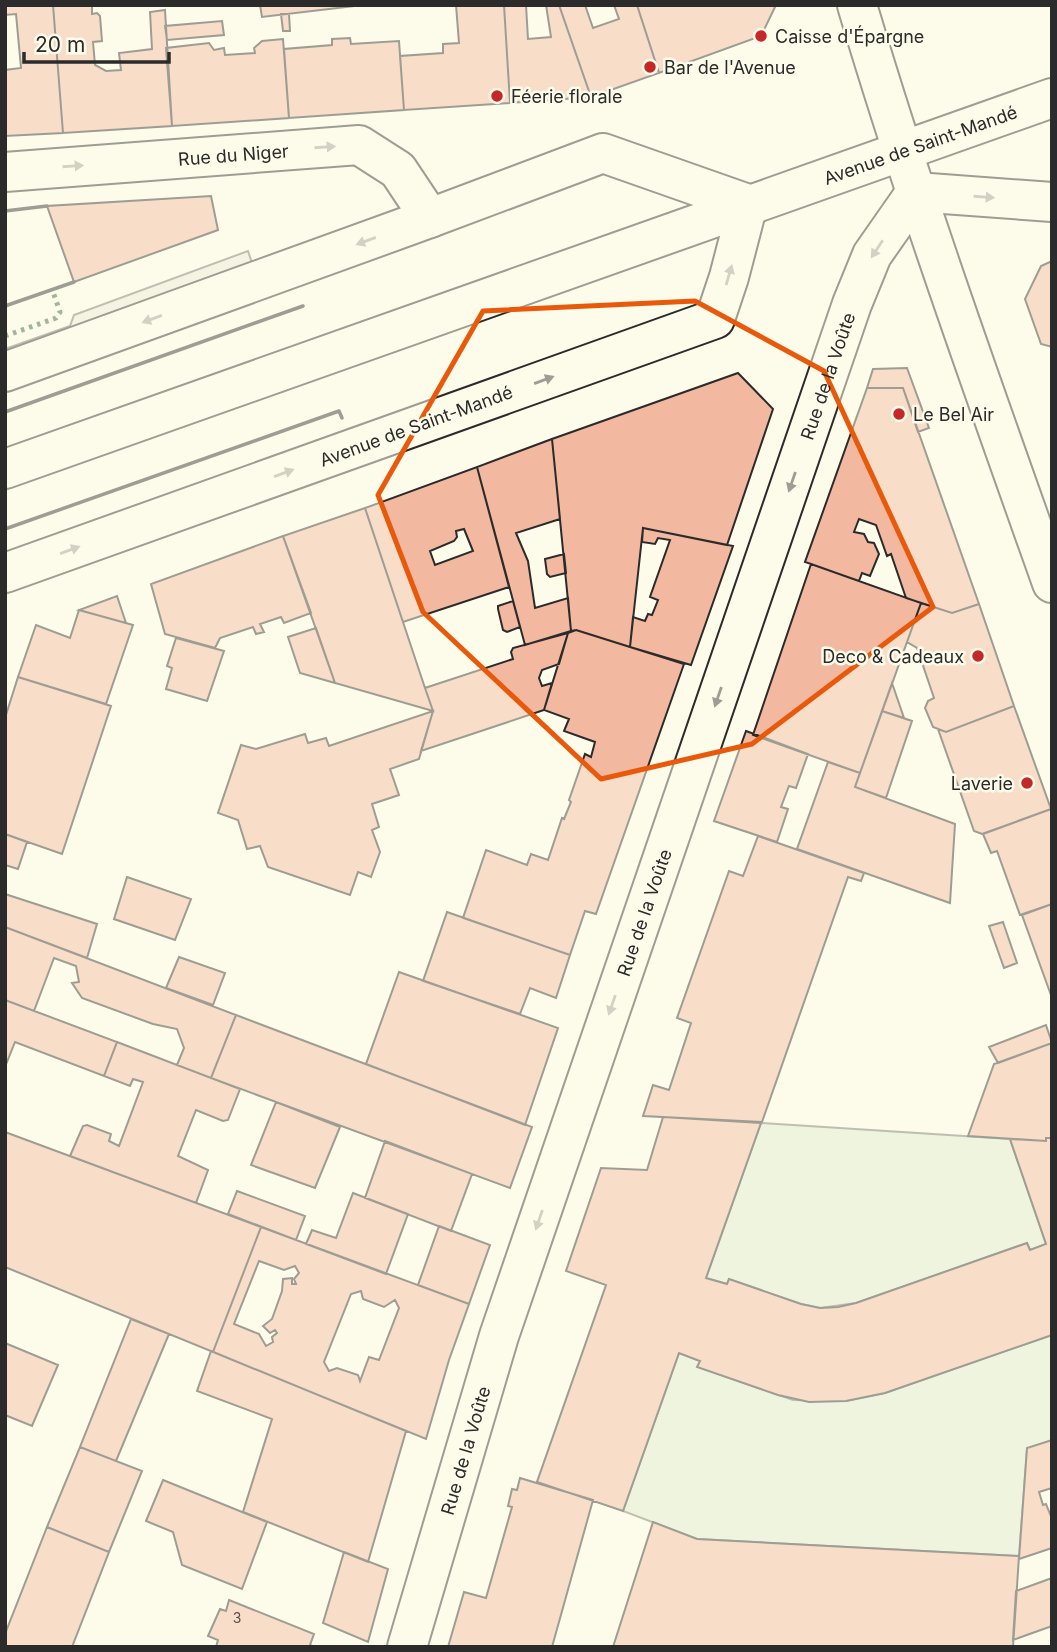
<svg xmlns="http://www.w3.org/2000/svg" width="1057" height="1652" viewBox="0 0 1057 1652" font-family="Inter,sans-serif">
  <style>
    .green { fill: #deebd1; stroke: #74746e; stroke-width: 2 }
    .parking { fill: #eceadb; stroke: #74746e; stroke-width: 2 }
    .building { fill: #f2b8a0; stroke: #2b2b2b; stroke-width: 2; fill-rule: evenodd }
    .lines { fill: none; stroke-linecap: round; stroke-linejoin: round }
    .minor-casing { stroke: #2b2b2b; stroke-width: 42 }
    .major-casing { stroke: #2b2b2b; stroke-width: 42 }
    .minor { stroke: #fdfbea; stroke-width: 38 }
    .major { stroke: #fdfbea; stroke-width: 38 }
    .hedge { stroke: #34623c; stroke-width: 5; stroke-dasharray: 3.5 5; stroke-linecap: butt }
    .wall { stroke: #2b2b2b; stroke-width: 3.5 }
    .oneway { fill: #9e9d94 }
    .marked { fill: none; stroke: #e8590c; stroke-width: 5; stroke-linejoin: round }
    .poi-dot { fill: #c62828; stroke: #fdfbea; stroke-width: 2.5 }
    .labels { text-anchor: middle; dominant-baseline: central; stroke-width: 5; stroke-linejoin: round; paint-order: stroke }
    .number-label { font-size: 14px; fill: #5d4e48 }
    .poi-label { font-size: 18px; fill: #2b2b2b; stroke: #fdfbea; text-anchor: start }
    .street-label { font-size: 18px; fill: #2b2b2b; stroke: #fdfbea }
  </style>
  <rect width="100%" height="100%" fill="#fdfbea"/>
  <!-- green -->
  <path class="green" d="M761,1123L1010,1139L1046,1244L1030,1250L1027,1243L856,1303L820,1308L801,1304L729,1279L727,1284L706,1278Z
    M1052,1335V1440L1027,1449L1019,1556L697,1539L623,1511L679,1353L700,1361L698,1367L793,1400L846,1401L885,1393Z"/>
  <!-- parking -->
  <path class="parking" d="M248,251L252,263L88,321L76,336L5,361V349L70,326L74,315Z"/>
  <!-- building -->
  <path class="building" d="M5,5H53L63,133L5,136V70L21,68L16,14L5,15Z
    M53,5H92V14L97,13L100,16L102,41L93,42L95,65L106,71L121,70L119,53L152,49L150,12L165,10L172,126L63,133Z
    M260,5H363L262,17Z
    M456,5H504L510,103L404,110L400,56L443,53V44L459,43Z
    M504,5H526L528,39L551,37L546,5H559L591,97L510,103Z
    M559,5H585L593,28L619,19L614,5H637L659,73L591,97Z
    M637,5L653,6L776,5L761,36L659,73Z
    M281,14H289L290,31H283Z
    M222,21L224,35L167,40L165,26Z
    M350,38L351,44L399,41L404,110L289,118L284,49L332,45V39Z
    M283,39L289,118L172,126L166,48L209,43L214,50L224,48L225,55L255,53L254,48L262,41Z
    M211,196L218,230L74,282L47,206Z
    M1052,261V347L1041,344L1025,299L1041,266Z
    M907,368L929,428L918,432L903,388H867L873,369Z
    M738,373L773,409L727,545L643,528L630,647L576,630L571,631L552,439Z
    M867,388H903L979,604L952,613L906,598L891,554L887,556L876,525L859,519L854,532L864,534L868,542L874,543L879,554L870,576L862,573L859,581L805,562Z
    M552,439L560,519L516,533L528,561L535,608L568,598L571,631L525,645L477,467Z
    M477,467L509,587L403,622L365,508ZM464,529L473,551L435,565L430,551L454,541L457,537L456,531Z
    M365,508L425,688L433,711L335,683L283,536Z
    M643,528L733,546L691,665L630,647L633,617L645,621L648,614L652,615L658,600L650,597L670,540L658,538L655,544L642,542Z
    M283,536L311,613L284,623L281,617L260,624L264,632L256,634L253,627L220,638L215,648L165,634L151,584Z
    M564,554L566,573L550,577L547,574L545,559Z
    M811,564L921,603L860,773L753,735Z
    M117,596L126,623L79,610Z
    M513,601L520,627L507,632L503,630L498,609V606Z
    M921,603L952,613L979,604L1014,706L946,732L933,727L925,708L928,701L934,698L917,648L907,642Z
    M79,610L133,625L106,704L18,677L36,625L70,638Z
    M316,628L335,683L300,673L288,637Z
    M576,630L684,664L596,914L585,911L570,955L463,918L486,850L527,865L531,854L548,860L562,818L564,819L571,802L569,800L585,754L591,757L595,742L564,731L569,719L544,710L568,633Z
    M568,633L559,664L542,670L539,678L542,686L552,683L544,710L421,751L433,711L425,688L513,659L511,652L513,648Z
    M176,638L224,651L207,701L166,689L172,668L167,666Z
    M18,677L111,706L62,854L5,834V718Z
    M892,683L904,718L882,711Z
    M1014,706L1051,809L982,834L974,831L938,729L946,732Z
    M433,711L419,759L390,769L399,795L372,804L379,827L372,830L380,852L371,877L358,872L350,895L268,867L260,846L247,849L238,820L218,813L241,745L256,749L305,734L308,743L326,738L329,746Z
    M882,711L912,721L886,798L855,787Z
    M746,731L808,754L796,788L789,786L781,807L788,809L777,842L714,821Z
    M828,762L860,773L855,787L955,824L950,903L797,849Z
    M1051,809L1052,904L1020,915L997,851L991,853L983,834Z
    M5,834L27,842L18,869L5,865Z
    M758,836L864,873L861,881L848,877L762,1122L643,1116L653,1085L669,1090L691,1023L677,1018L729,871L743,876Z
    M127,877L191,899L175,940L114,919Z
    M5,894L97,924L87,958L5,927Z
    M1052,904V998L1022,915Z
    M447,912L570,955L556,998L530,988L520,1014L423,981Z
    M1003,922L1017,963L1004,968L989,926Z
    M5,927L236,1015L211,1078L177,1065L184,1048L177,1029L153,1024L82,998L72,983L79,982L76,966L54,958L34,1011L5,1000Z
    M179,957L225,973L213,1005L166,988Z
    M399,972L558,1028L525,1125L366,1064Z
    M5,1000L117,1042L104,1076L15,1042L5,1067Z
    M236,1015L532,1127L510,1188L211,1078Z
    M1046,1025L1052,1043L998,1063L989,1047Z
    M117,1042L240,1089L228,1120L223,1121L196,1110L178,1156L208,1170L196,1203L70,1156L83,1126L87,1125L111,1134L109,1141L119,1146L143,1082L133,1079L130,1086L104,1076Z
    M1052,1043V1138H1046V1141L968,1136L994,1064Z
    M276,1102L340,1127L315,1188L251,1165Z
    M663,1117L761,1123L706,1278L727,1284L729,1279L801,1304L820,1308L838,1307L856,1303L1027,1243L1030,1250L1046,1244L1010,1139L1046,1141V1138H1052V1335L885,1393L846,1401L809,1402L778,1395L697,1367L700,1361L679,1353L623,1511L537,1482L606,1285L566,1271L601,1168L647,1170Z
    M5,1132L261,1227L213,1352L5,1267Z
    M385,1141L472,1174L451,1231L365,1198Z
    M237,1191L305,1216L296,1240L228,1214Z
    M353,1193L408,1214L386,1274L306,1244L312,1230L336,1238Z
    M439,1226L490,1245L469,1304L418,1285Z
    M261,1227L469,1304L449,1360L426,1439L213,1352ZM259,1261L284,1270L295,1266L299,1273L294,1279L296,1284H292V1278L283,1279L282,1291L272,1319L263,1326L270,1333L275,1330L277,1333L272,1337L273,1342L266,1346L259,1334L234,1324ZM361,1291L363,1299L384,1307L395,1300L399,1308L379,1360L369,1357L360,1381L358,1375L337,1368L329,1371L324,1362L351,1294Z
    M131,1319L169,1334L116,1461L80,1447Z
    M5,1343L58,1365L32,1426L5,1415Z
    M211,1351L406,1431L368,1562L243,1512L272,1419L197,1391Z
    M1052,1440V1488L1039,1492L1043,1505L1046,1504L1052,1519V1548L1019,1559L1027,1448Z
    M80,1447L142,1471L109,1552L47,1527Z
    M520,1478L593,1500L552,1647H448L464,1592L486,1598L512,1507L508,1506L512,1489L517,1490Z
    M163,1480L267,1522L242,1589L182,1565L173,1532L146,1521Z
    M653,1522L697,1539L1019,1556L1013,1647H613Z
    M47,1527L109,1552L72,1647H5V1634Z
    M344,1552L388,1569L368,1642L323,1623Z
    M1052,1578V1626L1013,1640L1016,1591Z
    M229,1600L314,1634L310,1645L315,1647H216L218,1640L208,1636L220,1609L226,1611Z"/>
  <g class="lines">
    <!-- minor casing -->
    <g class="minor-casing">
      <g id="minor">
        <path d="M857,5C915,200 984,391 1052,583"/>
        <path id="s1" d="M5,172L359,145L398,170L430,218"/>
        <path d="M916,192L1052,202"/>
        <path d="M5,372L430,218L603,153L748,204L729,277L715,319L5,573"/>
        <path id="s2" d="M407,1647L499,1336L852,304L872,255L916,192"/>
      </g>
    </g>
    <!-- major casing -->
    <g class="major-casing">
      <g id="major">
        <path id="s3" d="M5,469L1052,98"/>
      </g>
    </g>
    <!-- minor -->
    <use href="#minor" class="minor"/>
    <!-- major -->
    <use href="#major" class="major"/>
    <!-- hedge -->
    <path class="hedge" d="M5,336L56,318L60,312L52,289"/>
    <!-- wall -->
    <path class="wall" d="M5,211L47,206
      M5,306L74,282
      M5,412L303,306
      M5,529L339,411L342,418"/>
  </g>
  <!-- one-way arrows -->
  <defs><path id="oneway-solid" d="M-6-.8H1V-3.2L6.5 0L1 3.2V.8H-6Z" transform="scale(1.75)"/></defs>
  <g class="oneway">
    <use href="#oneway-solid" transform="translate(325 147) rotate(-4)"/>
    <use href="#oneway-solid" transform="translate(73 166) rotate(-4)"/>
    <use href="#oneway-solid" transform="translate(984 197) rotate(4)"/>
    <use href="#oneway-solid" transform="translate(366 241) rotate(160)"/>
    <use href="#oneway-solid" transform="translate(877 249) rotate(123)"/>
    <use href="#oneway-solid" transform="translate(729 275) rotate(-74)"/>
    <use href="#oneway-solid" transform="translate(152 319) rotate(160)"/>
    <use href="#oneway-solid" transform="translate(544 380) rotate(-20)"/>
    <use href="#oneway-solid" transform="translate(284 473) rotate(-20)"/>
    <use href="#oneway-solid" transform="translate(792 482) rotate(109)"/>
    <use href="#oneway-solid" transform="translate(70 550) rotate(-20)"/>
    <use href="#oneway-solid" transform="translate(718 697) rotate(109)"/>
    <use href="#oneway-solid" transform="translate(612 1005) rotate(109)"/>
    <use href="#oneway-solid" transform="translate(539 1220) rotate(109)"/>
  </g>
  <!-- marked area -->
  <path d="M0 0H1057V1652H0ZM695,301L824,371L933,607L752,744L601,779L423,612L378,495L483,311Z" fill="#fdfbea" fill-opacity=".55" fill-rule="evenodd"/>
  <path class="marked" d="M695,301L824,371L933,607L752,744L601,779L423,612L378,495L483,311Z"/>
  <!-- markers -->
  <g class="poi-dot">
    <circle cx="761" cy="36" r="7"/>
    <circle cx="650" cy="67" r="7"/>
    <circle cx="497" cy="96" r="7"/>
    <circle cx="899" cy="414" r="7"/>
    <circle cx="978" cy="656" r="7"/>
    <circle cx="1027" cy="783" r="7"/>
  </g>
  <g class="labels">
    <!-- number labels -->
    <g class="number-label">
      <text x="237" y="1617">3</text>
    </g>
    <!-- poi labels -->
    <g class="poi-label">
      <text x="775" y="36">Caisse d'Épargne</text>
      <text x="664" y="67">Bar de l'Avenue</text>
      <text x="511" y="96">Féerie florale</text>
      <text x="913" y="414">Le Bel Air</text>
      <text x="964" y="656" text-anchor="end">Deco &amp; Cadeaux</text>
      <text x="1013" y="783" text-anchor="end">Laverie</text>
    </g>
    <!-- street labels -->
    <g class="street-label">
      <text stroke="none"><textPath href="#s3" startOffset="971">Avenue de Saint-Mandé</textPath></text>
      <text stroke="none"><textPath href="#s1" startOffset="229">Rue du Niger</textPath></text>
      <text stroke="none"><textPath href="#s2" startOffset="1339">Rue de la Voûte</textPath></text>
      <text transform="translate(416 426) rotate(-20)">Avenue de Saint-Mandé</text>
      <text stroke="none"><textPath href="#s2" startOffset="772">Rue de la Voûte</textPath></text>
      <text stroke="none"><textPath href="#s2" startOffset="205">Rue de la Voûte</textPath></text>
    </g>
  </g>
  <!-- border -->
  <rect width="1057" height="1652" fill="none" stroke="#2b2b2b" stroke-width="14"/>
  <!-- scale -->
  <path d="M24 52v10h145v-10" fill="none" stroke="#2b2b2b" stroke-width="3.5"/>
  <text x="35" y="52" font-size="21" fill="#2b2b2b" stroke="#fdfbea" stroke-width="5" paint-order="stroke">20 m</text>
</svg>
